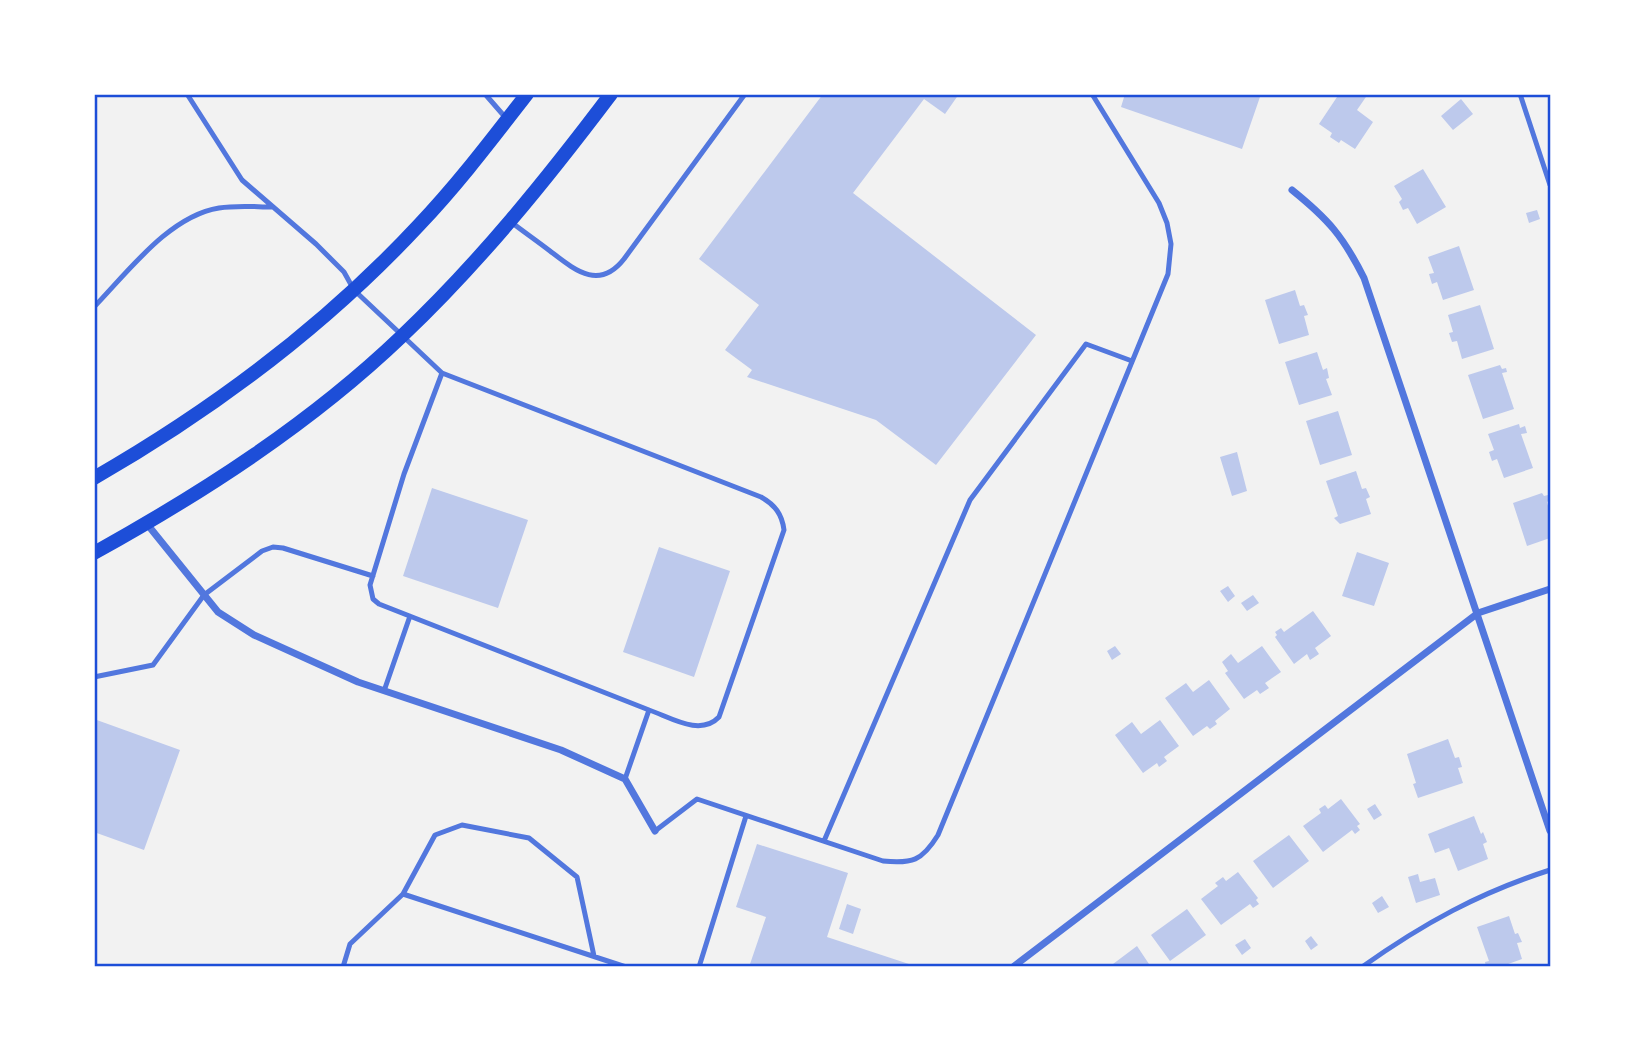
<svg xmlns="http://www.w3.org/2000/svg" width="1645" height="1061" viewBox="0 0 1645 1061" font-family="'Archivo Narrow',sans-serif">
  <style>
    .building { fill: #bdc9ec }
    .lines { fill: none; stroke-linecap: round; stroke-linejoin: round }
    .service { stroke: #5277de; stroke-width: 5 }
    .minor { stroke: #5277de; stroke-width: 7 }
    .secondary { stroke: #1d4ed8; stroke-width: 14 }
    .neatline { fill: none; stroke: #1d4ed8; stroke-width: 2.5 }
  </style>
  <rect width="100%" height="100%" fill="#f2f2f2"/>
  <!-- building -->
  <path class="building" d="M823,94H959L945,114L924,99L853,193L1036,335L936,465L876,420L747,377L752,370L725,350L759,305L699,259Z
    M1125,94H1261L1242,149L1121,107Z
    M1339,94H1368L1357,110L1373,122L1355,149L1341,140L1339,143L1330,137L1332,133L1319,124Z
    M1461,99L1473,114L1453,130L1441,116Z
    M1423,169L1446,207L1417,224L1408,208L1403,210L1399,202L1402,199L1394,186Z
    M1537,210L1540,219L1529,223L1526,213Z
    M1459,246L1474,290L1443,300L1437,282L1432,284L1429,274L1434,273L1428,257Z
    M1295,290L1300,306L1304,305L1308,315L1304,316L1309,335L1279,344L1265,300Z
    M1480,305L1494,349L1462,359L1457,341L1452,342L1449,333L1453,332L1448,315Z
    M1317,352L1323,370L1327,368L1329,378L1326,379L1332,395L1299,405L1285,362Z
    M1500,365L1502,369L1506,368L1507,372L1502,373L1514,409L1483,419L1468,375Z
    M1338,411L1352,455L1320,465L1306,421Z
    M1519,424L1520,428L1525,426L1527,433L1521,434L1533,468L1504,478L1497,459L1492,461L1489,452L1494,450L1488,434Z
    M1237,452L1247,491L1232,496L1220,457Z
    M1356,471L1362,489L1366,488L1370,497L1366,499L1371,514L1340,524L1334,518L1338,516L1326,481Z
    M432,488L528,520L498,608L403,576Z
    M1542,493L1544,496L1548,495L1550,500L1547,502L1550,513V538L1527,546L1513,503Z
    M659,547L730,571L694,677L623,652Z
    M1357,552L1389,563L1374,606L1342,596Z
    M1228,586L1235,596L1228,602L1220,591Z
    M1253,595L1259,603L1247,611L1241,603Z
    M1313,611L1331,636L1315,648L1319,654L1310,660L1307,654L1294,664L1275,637L1277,635L1275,632L1281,628L1284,632Z
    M1115,646L1121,654L1112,660L1107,651Z
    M1262,646L1281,672L1265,683L1269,688L1260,694L1257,690L1244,699L1225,673L1228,671L1222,662L1231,654L1238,663Z
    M1209,680L1230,709L1215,721L1217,724L1210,729L1207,726L1193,736L1165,698L1186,683L1193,692Z
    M94,719L180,750L144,850L94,832Z
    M1160,720L1179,746L1164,757L1167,761L1159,767L1157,763L1143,773L1115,735L1132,722L1141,734Z
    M1448,739L1455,758L1459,757L1462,767L1458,768L1463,783L1418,798L1413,784L1416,783L1407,754Z
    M1341,799L1360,824L1357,826L1360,830L1355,834L1352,830L1323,852L1303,826L1321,813L1319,809L1325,805L1328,809Z
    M1375,804L1382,815L1374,820L1367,809Z
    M1474,816L1481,834L1483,832L1487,842L1483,844L1488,859L1458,871L1449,848L1435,853L1428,834Z
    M1289,835L1309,861L1273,888L1253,861Z
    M757,844L848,873L827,937L918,967H749L766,917L736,907Z
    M1238,872L1258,898L1256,900L1259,904L1253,908L1250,904L1221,925L1201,899L1218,886L1215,883L1223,877L1226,881Z
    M1418,874L1420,882L1435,878L1440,895L1416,903L1408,877Z
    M1382,896L1389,907L1378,913L1372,903Z
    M847,904L861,909L853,934L839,929Z
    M1187,909L1206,935L1170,961L1151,935Z
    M1509,916L1515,934L1518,933L1522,942L1517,943L1522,959L1500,967H1486L1485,962L1489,961L1477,927Z
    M1311,936L1318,945L1311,950L1305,941Z
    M1245,939L1251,948L1242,955L1235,945Z
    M1137,946L1151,967H1109Z"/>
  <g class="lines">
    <!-- service -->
    <path class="service" d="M187,94L242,180L316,244L344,272L354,290L442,373L761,497C775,505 782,514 784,530L719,717C700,737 670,717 649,710
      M485,94L505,117
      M1520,94L1550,185
      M511,222C524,232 537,241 550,251C575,270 599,291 624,259L745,94
      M94,307C128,272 169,216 219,208C237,205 256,207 273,207
      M442,373L404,474L370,585L373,599L379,604L649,710L625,779
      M94,677L153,665L204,595L262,551L273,547L283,548L373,576
      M384,691L410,616
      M655,831L697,799L883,861C912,864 922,861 938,835L1168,274L1171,244L1167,223L1159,203L1092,94
      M824,841L970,500L1086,344L1132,361
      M403,894L435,835L462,825L529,838L577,877L594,956
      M343,967L350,944L403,894L626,967
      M699,967L746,816
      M1362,967C1424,923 1479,893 1550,870"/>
    <!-- minor -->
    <path class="minor" d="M1292,190C1328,219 1343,236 1364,278L1550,831
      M147,524L218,612L254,635L358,682L561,750L625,779L655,831
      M1013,967L1478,613L1550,589"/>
    <!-- secondary -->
    <path class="secondary" d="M94,478C214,409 325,326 419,225C458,184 492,139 527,94
      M94,553C204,492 311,423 402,336C480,262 546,180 611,94"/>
  </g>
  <!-- border -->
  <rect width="1645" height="1061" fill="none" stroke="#ffffff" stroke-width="192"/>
  <rect x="96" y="96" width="1453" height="869" class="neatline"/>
</svg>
